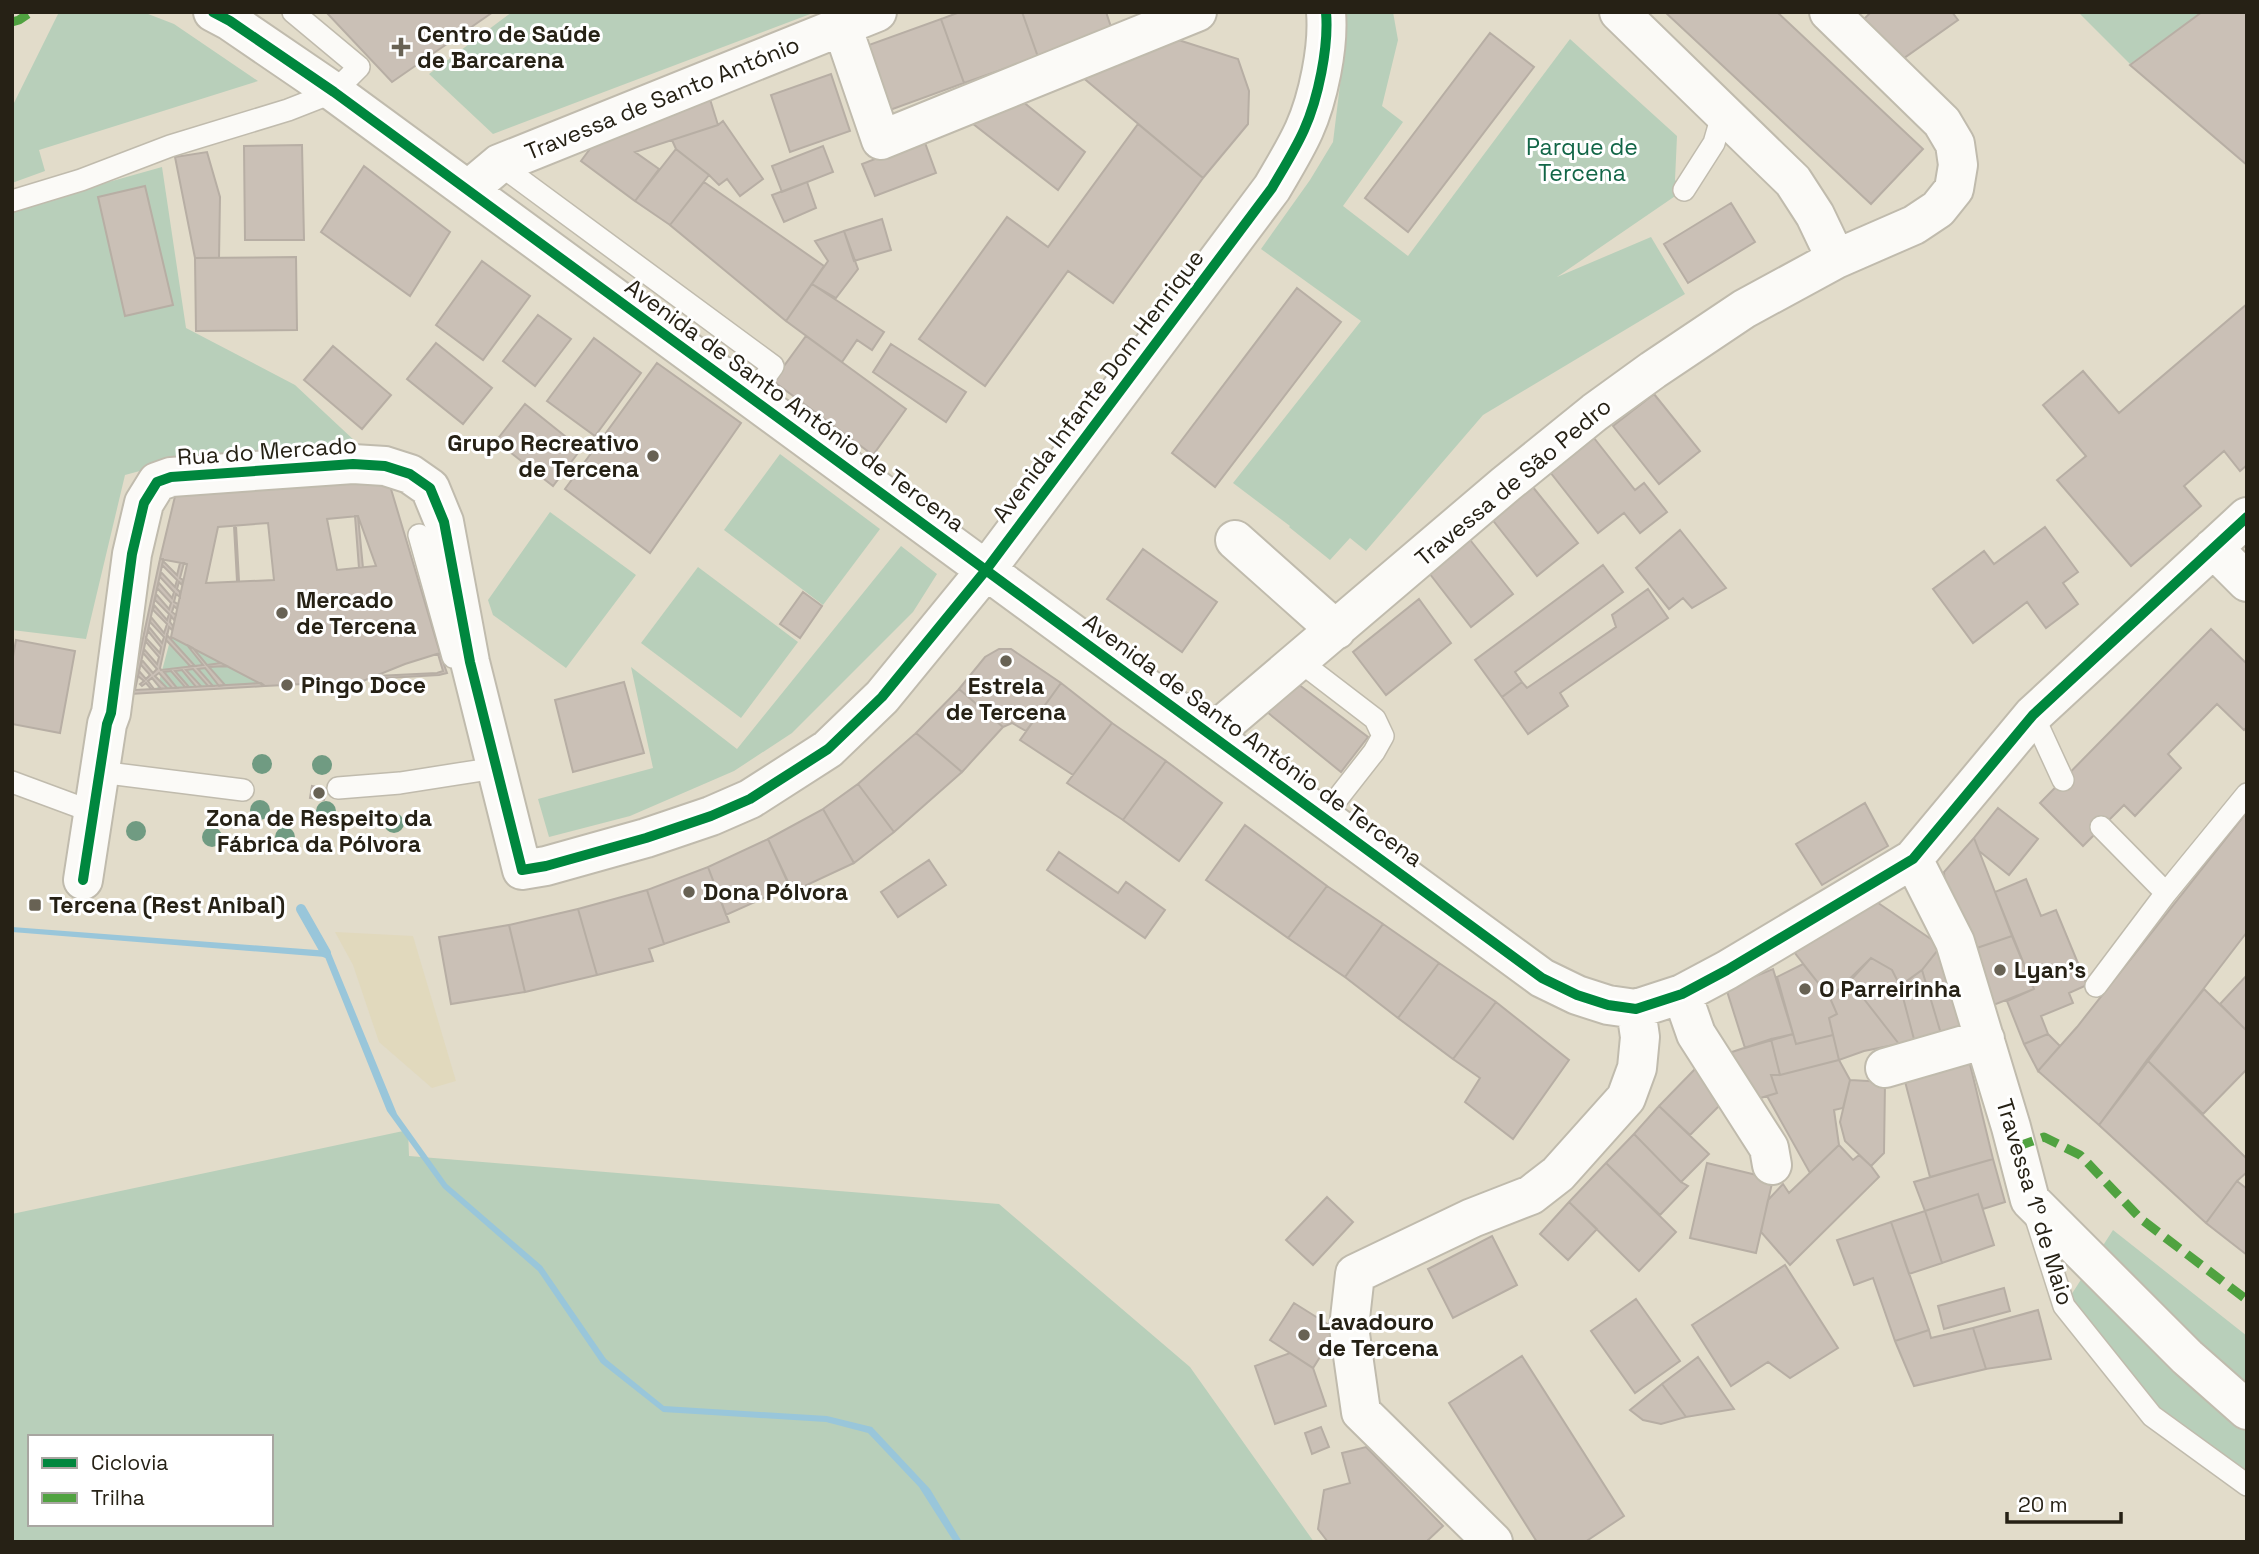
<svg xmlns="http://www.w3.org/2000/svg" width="2259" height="1554" viewBox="0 0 2259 1554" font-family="'Space Grotesk',sans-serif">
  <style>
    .green { fill: #b8cfba; fill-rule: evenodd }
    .sand { fill: #e1d9bd }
    .water { fill: #99c6da }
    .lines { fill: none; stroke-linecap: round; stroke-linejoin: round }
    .stream { stroke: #99c6da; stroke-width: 10 }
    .building { fill: #cac0b6; stroke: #b7aea4; stroke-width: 2; fill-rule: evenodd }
    .service-casing { stroke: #c0bbad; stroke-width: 24 }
    .minor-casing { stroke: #c0bbad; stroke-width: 42 }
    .service { stroke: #fbfaf7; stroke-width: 21 }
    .minor { stroke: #fbfaf7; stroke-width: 38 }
    .quiet { stroke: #50a240; stroke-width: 9; stroke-dasharray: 18 9; stroke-linecap: butt }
    .cycleway-casing { stroke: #fff; stroke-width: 15 }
    .cycleway { stroke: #00873e; stroke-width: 10 }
    .tree { fill: #709b82 }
    .poi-dot { fill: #686254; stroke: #fff; stroke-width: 2.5 }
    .labels { text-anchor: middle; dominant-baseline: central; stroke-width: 6; stroke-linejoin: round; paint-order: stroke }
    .poi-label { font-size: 23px; font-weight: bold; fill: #262115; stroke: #fff; text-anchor: start }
    .street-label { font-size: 23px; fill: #262115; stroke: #fff }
    .park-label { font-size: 23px; fill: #126647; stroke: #fff }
  </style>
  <rect width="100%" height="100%" fill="#e2dcca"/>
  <!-- green -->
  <path class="green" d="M59,12H143L174,24L258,81L39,150L45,171L12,183V107Z
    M512,12H812L813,13L493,134L429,74Z
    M1344,12H1393L1398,40L1382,106L1403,122L1343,206L1408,256L1570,39L1677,136L1675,180L1684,190L1557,277L1651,237L1685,294L1483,415L1366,551L1350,538L1330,560L1289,527L1290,526L1233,483L1361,321L1261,249L1310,180L1333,142L1344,52Z
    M2078,12H2202L2130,64Z
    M162,167L186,328L295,385L371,456L184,459L125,475L86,639L12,630V205L98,185Z
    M780,454L880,529L823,605L724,530Z
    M550,512L636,575L566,668L493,615L488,600Z
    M901,546L937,574L913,612L792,733L734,771L630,816L549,837L538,799L653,768L631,667L737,749Z
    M698,567L798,642L741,718L641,643Z
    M171,637L265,686L156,693Z
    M408,1130L409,1156L999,1204L1190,1367L1314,1542H12V1214ZM30,1437H271V1524H30Z
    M2113,1230L2247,1336V1485L2152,1416L2064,1306Z"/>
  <!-- sand -->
  <path class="sand" d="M335,932L413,936L456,1081L432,1088L379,1042L353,965Z"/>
  <!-- water -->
  <path class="water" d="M12,927L330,951L397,1114L447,1184L542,1266L606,1359L664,1406L827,1416L872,1427L930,1489L962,1542H954L919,1487L868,1433L826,1422L663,1412L601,1363L538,1271L443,1188L387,1111L325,957L12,932Z"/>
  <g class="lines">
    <!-- stream -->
    <path class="stream" d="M301,909L326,953"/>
  </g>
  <!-- building -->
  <path class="building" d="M326,12H493L392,82Z
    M960,12H1022L1038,57L964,83L941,19Z
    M1022,12H1106L1112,30L1038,57Z
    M1665,12H1777L1923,149L1871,204Z
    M1871,12H1952L1958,20L1897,63L1864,19Z
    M2202,12H2247V165L2130,65Z
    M941,19L964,83L890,110L866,46Z
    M1490,33L1534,67L1408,232L1365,198Z
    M1169,37L1238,59L1249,91L1248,124L1203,178L1081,76Z
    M831,74L850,131L790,152L771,95Z
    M709,96L718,125L635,152L659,169L635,201L581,161L604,130Z
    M1017,97L1085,152L1058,190L968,120Z
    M723,121L763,179L740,196L727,179L719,185L709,175L676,149L672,140L718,125Z
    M1138,124L1203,178L1113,303L1068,271L985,386L919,339L1007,217L1048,247Z
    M924,140L936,173L875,196L862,164Z
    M302,145L304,240H245L244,146Z
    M823,146L833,172L782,192L772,166Z
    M676,149L709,175L670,225L635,201Z
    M207,152L220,197L219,258H195L175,157Z
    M364,166L450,232L410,296L321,232Z
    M704,182L824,266L786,321L670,225Z
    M807,182L816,208L784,222L772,195Z
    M145,186L173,305L125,316L98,197Z
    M1731,203L1755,242L1688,283L1664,244Z
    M882,219L891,250L854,261L844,231Z
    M844,231L858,269L836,298L812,284L828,261L815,241Z
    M296,257L297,330L196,331L195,258Z
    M482,261L530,296L483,360L436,325Z
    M812,284L884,332L872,350L857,340L842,362L786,321Z
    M1297,288L1341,322L1215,487L1172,453Z
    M2247,304V465L2240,471L2224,451L2184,486L2201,506L2131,566L2057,480L2086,456L2043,405L2083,371L2119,413Z
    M538,315L571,339L535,386L503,361Z
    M806,336L906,409L873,455L773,381Z
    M594,338L641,373L595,436L547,401Z
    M436,343L492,388L463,424L407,379Z
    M891,344L966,392L946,422L873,372Z
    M333,346L391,395L362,429L304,380Z
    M657,363L741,423L650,553L565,489Z
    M1654,394L1700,451L1659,484L1613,426Z
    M525,404L581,449L553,486L496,441Z
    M1594,438L1635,490L1644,483L1667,512L1640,533L1624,513L1598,533L1550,472Z
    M388,479L440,653L405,664L363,681L265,686L171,637L187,564L160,559L177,488ZM358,516L376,566L337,570L327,519ZM268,523L274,580L206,583L218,527Z
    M1532,486L1578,543L1537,576L1491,518Z
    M355,516H358L363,568H359Z
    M234,526H236L239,581H237Z
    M2045,527L2078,572L2063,583L2078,604L2046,628L2027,602L1973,643L1933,589L1984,551L1994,564Z
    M1680,530L1726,588L1692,608L1683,598L1669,609L1636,568Z
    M1467,536L1513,594L1471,627L1426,569Z
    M1143,549L1217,602L1182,652L1107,599Z
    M160,559H163V561L135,690L245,684L261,683L265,686L131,694Z
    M163,561L177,575L180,563H184L180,578L183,580L182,585L179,582L177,589L180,592V597L176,594L174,602L178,604L177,609L174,606L172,612L176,615L174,620L171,616L170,622L173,626L172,630L169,627L160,668L161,670L203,665L187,645L193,648L207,665L221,663L227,666L209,667L225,685L219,686L205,668L198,669L213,686H208L193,669L186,670L201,686L196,687L182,670L175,671L189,687H185L171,671L164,672L177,688H172L159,673L155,676L167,688L161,689L152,678L148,681L154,689H151L146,683L142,686L140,684L144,681L138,676L139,671L146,679L150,675L141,665L142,660L153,673L157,669L143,653L144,649L157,664L159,657L146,642V638L160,653L161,647L148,631L149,627L162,643L164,637L150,622L151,617L164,633L167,624L153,610L154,605L167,620L169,614L155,600L156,594L169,609L171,603L157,588L159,583L172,598L174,592L160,577L161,572L175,587L177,580L162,565Z
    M1603,565L1623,592L1515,672L1522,682L1502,697L1475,660Z
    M1648,589L1668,618L1560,693L1568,706L1528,734L1502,697L1522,682L1527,688L1616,627L1612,615Z
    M803,592L822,606L800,638L780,624Z
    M1419,599L1451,643L1386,695L1353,652Z
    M2211,629L2247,664V727L2244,730L2217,704L2168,754L2181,768L2135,816L2124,805L2083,846L2040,803Z
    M167,635L195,666H190L166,640Z
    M16,640L75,651L60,733L12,724V662Z
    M999,649H1011L1061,683L1026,731L1012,723L1003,727L959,689L985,657Z
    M440,653L447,673L439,675L368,679L376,676L437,673L443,671L438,654Z
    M1294,681L1368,737L1341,772L1267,712Z
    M624,682L644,753L573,772L555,700Z
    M1061,683L1112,723L1073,775L1020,740Z
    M959,689L1003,727L962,772L916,733Z
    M1112,723L1166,761L1123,820L1067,783Z
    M916,733L962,772L894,832L858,784Z
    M1166,761L1222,803L1179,861L1123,820Z
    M858,784L894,832L854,863L823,809Z
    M312,786L327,789L324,800L310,798Z
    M1865,803L1888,846L1822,885L1796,844Z
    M1998,808L2038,839L2009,875L1979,851L1974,838Z
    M823,809L854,863L792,892L768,839Z
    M2247,812V932L2099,1125L2038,1071L2077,1027Z
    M1245,825L1327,886L1288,938L1206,880Z
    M1974,838L2012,936L1968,951L1945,887L1944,872Z
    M768,839L790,886L726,915L708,867Z
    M1059,852L1118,893L1126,882L1165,910L1145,938L1047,870Z
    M929,860L946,885L898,917L881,892Z
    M708,867L729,922L664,944L647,890Z
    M2026,879L2041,916L2056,910L2087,985L2069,993L2073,1003L2041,1016L2048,1034L2024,1044L2007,1001L2034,989L1995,892Z
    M1327,886L1383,924L1345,977L1288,938Z
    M647,890L664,944L649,949L653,961L597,975L578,909Z
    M1868,896L1941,946L1922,970L1900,986L1892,970L1871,958L1830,998L1791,948Z
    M578,909L597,975L525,992L509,925Z
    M1383,924L1439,963L1398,1018L1345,977Z
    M509,925L525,992L451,1004L439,937Z
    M2012,936L2034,989L1986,1008L1968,951Z
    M1941,946L1971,1032L1942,1037L1922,970Z
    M1871,958L1892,970L1900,986L1915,1043L1899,1044L1850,981Z
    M1439,963L1496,1002L1453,1059L1398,1018Z
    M1803,964L1830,998L1837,1014L1829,1018L1833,1035L1796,1044L1777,977Z
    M1773,969L1793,1034L1745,1048L1726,988Z
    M1922,970L1942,1037L1915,1043L1900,986Z
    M2247,975V1031L2220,1004Z
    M1850,981L1899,1044L1864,1051L1839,1060L1829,1018L1837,1014L1830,998Z
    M2204,989L2247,1031V1069L2203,1114L2147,1060Z
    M1496,1002L1569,1060L1513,1139L1465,1102L1480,1078L1453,1059Z
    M1793,1034L1796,1044L1833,1035L1839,1060L1780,1075L1771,1039Z
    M2048,1034L2060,1046L2038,1071L2024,1044Z
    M1771,1039L1780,1075H1771L1777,1093L1744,1103L1729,1053Z
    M1967,1052L1993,1159L1930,1177L1902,1070Z
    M1839,1060L1850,1080L1843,1108L1834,1110L1839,1145L1810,1173L1767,1096L1777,1093L1771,1075H1780Z
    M2147,1060L2247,1159V1172L2237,1181L2206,1223L2099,1125Z
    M1696,1068L1726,1099L1690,1135L1659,1106Z
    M1850,1080L1885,1082L1884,1153L1871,1166L1845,1141L1840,1122Z
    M1659,1106L1709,1154L1681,1182L1634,1134Z
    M1634,1134L1681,1182L1688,1186L1660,1215L1606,1163Z
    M1839,1145L1853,1160L1859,1155L1871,1166L1879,1177L1790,1265L1761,1232L1768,1200L1783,1184L1789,1193Z
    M1993,1159L2005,1202L1983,1209L1978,1194L1925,1211L1914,1182Z
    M1606,1163L1676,1232L1639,1271L1569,1202Z
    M1707,1163L1773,1179L1756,1253L1690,1238Z
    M2237,1181L2247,1189V1255L2206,1223Z
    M1978,1194L1994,1245L1942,1263L1925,1211Z
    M1327,1197L1353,1222L1313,1265L1286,1240Z
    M1569,1202L1597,1229L1568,1260L1540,1234Z
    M1925,1211L1942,1263L1909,1274L1891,1222Z
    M1891,1222L1929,1330L1895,1341L1873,1278L1854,1285L1837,1240Z
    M1492,1236L1517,1285L1453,1318L1428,1269Z
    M1785,1265L1838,1348L1790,1378L1768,1362L1731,1386L1692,1325Z
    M2004,1288L2010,1311L1944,1329L1938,1306Z
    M1636,1299L1680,1361L1635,1393L1591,1331Z
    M1294,1303L1337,1330L1313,1368L1270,1340Z
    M2038,1310L2051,1359L1986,1369L1973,1328Z
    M1973,1328L1986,1369L1914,1386L1895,1341L1929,1330L1931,1338Z
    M1290,1353L1313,1368L1326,1406L1275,1424L1255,1366Z
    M1522,1356L1624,1516L1585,1542H1537L1449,1403Z
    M1698,1357L1734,1409L1686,1417L1662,1384Z
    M1662,1384L1686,1417L1661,1424L1643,1420L1630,1410Z
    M1321,1427L1329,1447L1312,1454L1305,1433Z
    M1366,1447L1443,1526L1426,1542H1328L1318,1529L1324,1490L1350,1483L1342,1453Z"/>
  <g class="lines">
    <!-- service casing -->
    <g class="service-casing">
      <path id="service" d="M499,164L773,366L750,398
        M1684,190L1714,143L1723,112
        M12,201L81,180L170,146L288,110L334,92L359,67L293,12
        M419,535L453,657
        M1298,660L1375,719L1383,736L1374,752L1323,817
        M2033,715L2063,780
        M100,772L243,790
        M12,782L93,812
        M338,788L400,783L496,768
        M2101,827L2166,893L2247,794
        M2096,986L2166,893
        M2034,1212L2064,1306L2152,1416L2247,1485"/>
    </g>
    <!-- minor casing -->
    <g class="minor-casing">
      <path id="minor" d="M213,12L230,21L334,92L1542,978L1577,995L1608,1005L1636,1009L1682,994L1727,970L1913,859L2033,715L2247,517
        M1619,12L1793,181L1815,215L1836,259
        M842,26L881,140L1197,12
        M468,190L499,164L877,12
        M1235,540L1336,630
        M2213,548L2247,582
        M1211,735L1506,484L1595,412L1653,370L1744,309L1836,259L1914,225L1938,209L1954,189L1958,165L1955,144L1942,122L1829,12
        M1913,859L1955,942L2011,1127L2030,1200L2187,1357L2247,1410
        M83,880L107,724L111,713L132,554L144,503L157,482L171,477L353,464L385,466L410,474L430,488L444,522L470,662L522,870L546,866L646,838L711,816L750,799L828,749L882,697L986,570L1272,188C1283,169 1295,150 1304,130C1318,99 1329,47 1326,12
        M1682,994L1696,1034L1769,1148L1772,1165
        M1885,1068L1985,1039
        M1493,1542L1361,1412L1349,1327L1355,1274L1472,1218L1531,1195L1558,1174L1626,1098L1637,1068L1640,1037L1636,1009"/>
    </g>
    <!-- service -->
    <use href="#service" class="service"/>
    <!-- minor -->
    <use href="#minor" class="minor"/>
    <!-- quiet -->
    <path class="quiet" d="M12,22L19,20L31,12
      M2016,1147L2044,1137L2080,1155L2141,1219L2247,1300"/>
    <!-- cycleway casing -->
    <g class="cycleway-casing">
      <path id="cycleway" d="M213,12L230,21L334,92L1542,978L1577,995L1608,1005L1636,1009L1682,994L1727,970L1913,859L2033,715L2247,517
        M83,880L107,724L111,713L132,554L144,503L157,482L171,477L353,464L385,466L410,474L430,488L444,522L470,662L522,870L546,866L646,838L711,816L750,799L828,749L882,697L986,570L1272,188C1283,169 1295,150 1304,130C1318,99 1329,47 1326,12"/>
    </g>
    <!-- cycleway -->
    <use href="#cycleway" class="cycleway"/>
  </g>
  <!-- trees -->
  <g class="tree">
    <circle cx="262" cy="764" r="10"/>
    <circle cx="322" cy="765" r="10"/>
    <circle cx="260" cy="810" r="10"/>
    <circle cx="326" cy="811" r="10"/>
    <circle cx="394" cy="823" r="10"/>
    <circle cx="136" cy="831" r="10"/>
    <circle cx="212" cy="837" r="10"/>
    <circle cx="285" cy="837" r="10"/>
  </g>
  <!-- markers -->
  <g class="poi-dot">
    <path d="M397.5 36.5h7v7h7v7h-7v7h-7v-7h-7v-7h7z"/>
    <circle cx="653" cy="456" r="7"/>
    <circle cx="282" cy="613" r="7"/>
    <circle cx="1006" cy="661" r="7"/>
    <circle cx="287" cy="685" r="7"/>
    <circle cx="319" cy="793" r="7"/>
    <circle cx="689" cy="892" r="7"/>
    <rect x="28" y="898" width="14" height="14" rx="3.5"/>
    <circle cx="2000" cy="970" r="7"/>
    <circle cx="1805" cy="989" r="7"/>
    <circle cx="1304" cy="1335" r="7"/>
  </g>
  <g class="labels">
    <!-- poi labels -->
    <g class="poi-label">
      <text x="417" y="34">Centro de Saúde<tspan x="417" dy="26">de Barcarena</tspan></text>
      <text x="639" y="443" text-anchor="end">Grupo Recreativo<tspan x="639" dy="26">de Tercena</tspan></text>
      <text x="296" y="600">Mercado<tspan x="296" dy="26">de Tercena</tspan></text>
      <text x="301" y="685">Pingo Doce</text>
      <text x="1006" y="686" text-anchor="middle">Estrela<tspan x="1006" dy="26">de Tercena</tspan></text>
      <text x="319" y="818" text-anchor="middle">Zona de Respeito da<tspan x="319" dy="26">Fábrica da Pólvora</tspan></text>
      <text x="703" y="892">Dona Pólvora</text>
      <text x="49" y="905">Tercena (Rest Anibal)</text>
      <text x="2014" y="970">Lyan's</text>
      <text x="1819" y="989">O Parreirinha</text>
      <text x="1318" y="1322">Lavadouro<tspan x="1318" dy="26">de Tercena</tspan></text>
    </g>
    <!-- street labels -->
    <g class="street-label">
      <text transform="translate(662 98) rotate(-22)">Travessa de Santo António</text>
      <text transform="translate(1098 386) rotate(-53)">Avenida Infante Dom Henrique</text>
      <text transform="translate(795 405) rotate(36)">Avenida de Santo António de Tercena</text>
      <text transform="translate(267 451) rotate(-4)">Rua do Mercado</text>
      <text transform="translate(1513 482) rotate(-40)">Travessa de São Pedro</text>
      <text transform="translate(1253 740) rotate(36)">Avenida de Santo António de Tercena</text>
      <text transform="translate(2035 1202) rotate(73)">Travessa 1º de Maio</text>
    </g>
    <!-- park labels -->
    <g class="park-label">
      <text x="1582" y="147">Parque de<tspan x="1582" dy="26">Tercena</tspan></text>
    </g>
  </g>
  <!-- border -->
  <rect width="2259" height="1554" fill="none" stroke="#262115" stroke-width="28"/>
  <!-- legend -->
  <rect x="28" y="1435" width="245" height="91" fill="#ffffff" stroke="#a8a6a1" stroke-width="2"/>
  <rect x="42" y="1458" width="35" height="10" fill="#00873e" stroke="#a8a6a1" stroke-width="2"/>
  <text x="91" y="1470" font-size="21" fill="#262115">Ciclovia</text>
  <rect x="42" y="1493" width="35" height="10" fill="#50a240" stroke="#a8a6a1" stroke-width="2"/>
  <text x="91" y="1505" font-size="21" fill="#262115">Trilha</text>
  <!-- scale -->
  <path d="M2007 1512v10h114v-10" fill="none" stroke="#262115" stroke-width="3.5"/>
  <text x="2018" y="1512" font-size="21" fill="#262115" stroke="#ffffff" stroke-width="5" paint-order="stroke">20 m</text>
</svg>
